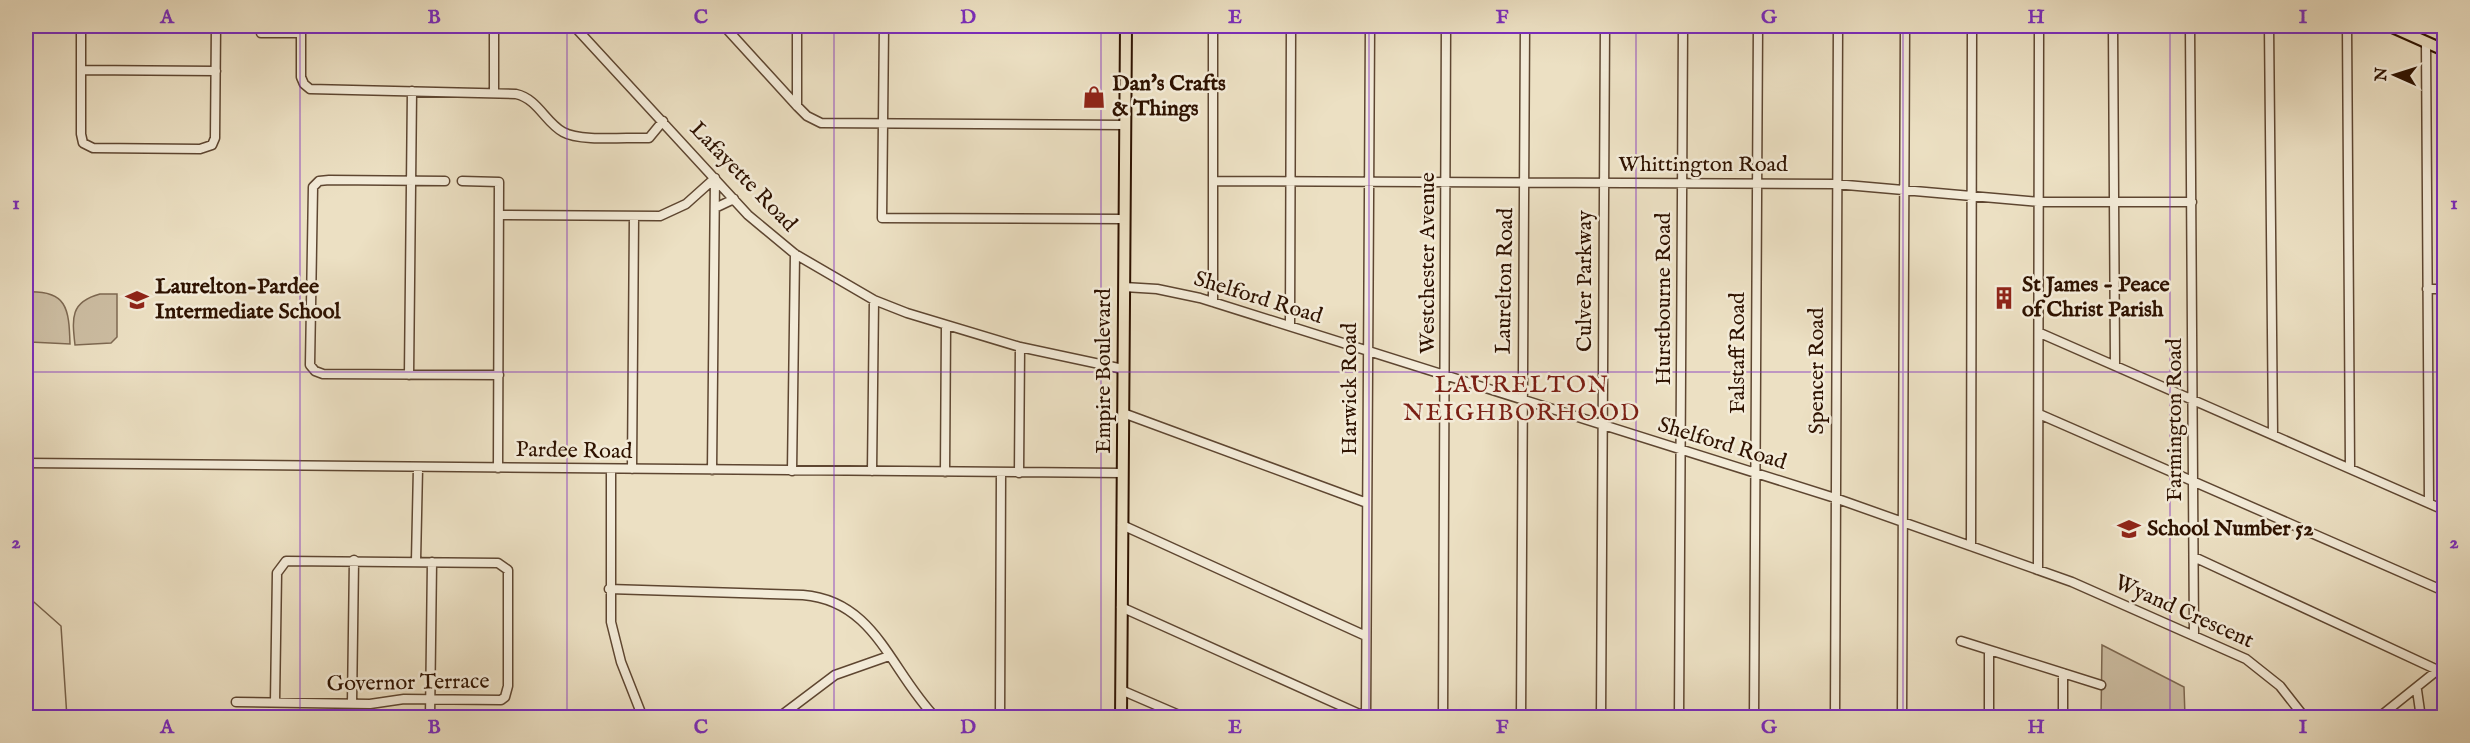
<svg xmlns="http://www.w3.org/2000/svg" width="2470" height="743" viewBox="0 0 2470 743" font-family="'IM FELL English',serif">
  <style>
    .green { fill: #ccbda2; stroke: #7d6851; stroke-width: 1.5 }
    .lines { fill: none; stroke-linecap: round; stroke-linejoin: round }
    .stream { stroke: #79644d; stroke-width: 1.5 }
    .minor-casing { stroke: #5e4631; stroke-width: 11 }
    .major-casing { stroke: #2e1200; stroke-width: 14 }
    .minor { stroke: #f3ebd8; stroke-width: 8 }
    .major { stroke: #ece0c3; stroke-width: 10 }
    .grid { fill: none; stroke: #7b2cbf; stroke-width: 1.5; stroke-opacity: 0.55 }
    .labels { text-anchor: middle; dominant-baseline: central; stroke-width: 5; stroke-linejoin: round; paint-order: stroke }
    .poi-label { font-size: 22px; font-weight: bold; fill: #2e1200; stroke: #f3ebd8; text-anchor: start }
    .street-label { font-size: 22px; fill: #2e1200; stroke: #f3ebd8 }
    .neighbourhood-label { font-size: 24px; letter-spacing: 1.5px; fill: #7a1f14; stroke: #f3ebd8 }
    .neatline { fill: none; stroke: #7b2cbf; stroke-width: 2 }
    .grid-label { font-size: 20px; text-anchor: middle; font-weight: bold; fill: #7b2cbf }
  </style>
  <rect width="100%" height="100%" fill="#ece0c3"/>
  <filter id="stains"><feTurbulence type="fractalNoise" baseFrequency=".00333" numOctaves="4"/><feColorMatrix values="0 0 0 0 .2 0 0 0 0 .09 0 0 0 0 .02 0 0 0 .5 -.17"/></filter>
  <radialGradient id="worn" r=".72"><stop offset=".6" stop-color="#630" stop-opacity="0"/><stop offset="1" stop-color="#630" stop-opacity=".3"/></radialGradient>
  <!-- green -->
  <path class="green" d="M26,292C67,290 69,308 70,344L30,342L26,336Z
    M100,294H117V337L111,343L75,345C72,318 70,302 100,294Z
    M2102,645L2184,687L2185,717L2101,718Z"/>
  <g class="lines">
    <!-- stream -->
    <path class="stream" d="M26,595L61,626L67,718"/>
    <!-- minor casing -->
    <g class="minor-casing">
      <path id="minor" d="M81,26V134L83,143L93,148L200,149L212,145L215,138L216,26
        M301,26V77L304,84L310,89L516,94C538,99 545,122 563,132C580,142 628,137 649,138L663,121
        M494,26V93
        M574,26L748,215L795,254L874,300L907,313L1020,347L1123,369
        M724,26L797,106L807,116L821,123L1125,125
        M884,26L882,218L1124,219
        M2113,26L2115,365
        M2190,26L2194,635
        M2269,26L2273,434
        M2347,26L2350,468
        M261,33H301
        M2426,42L2429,503
        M81,70L216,71
        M797,106V26
        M445,181L329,180L319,181L313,187L310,365L315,371L323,374L499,375
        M462,181L499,182L498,468
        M1213,181L1835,184L2040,202H2192
        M715,208L734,199
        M500,215L660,216L686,204L715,178
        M1124,287L1157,289L1200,298L1835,498L2072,582L2246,659L2280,686L2305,718
        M2427,289H2444
        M1213,302V26
        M1290,326L1291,26
        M2040,333L2444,510
        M409,375L412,91
        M1123,413L1367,503
        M2039,414L2444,591
        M26,463L1122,473
        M611,469V622L621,662L643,718
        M632,469L634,217
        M712,470L715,178
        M792,471L795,254
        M872,471L874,300
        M945,472L946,326
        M1019,473L1020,347
        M1122,525L1366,636
        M1971,546L1972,26
        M2194,557L2444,673
        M416,561L418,468
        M2038,570L2039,26
        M609,589L803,595C876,601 890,671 936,718
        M1121,607L1366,717
        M1961,641L2101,685
        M1989,650V718
        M1121,690L1186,718
        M2417,690L2421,718
        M236,702L370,704L404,699L501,700L505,697L508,686V570L498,563L286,561L277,573L275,702
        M352,703L354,560
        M430,718L432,562
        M778,718L835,675L889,656
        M1000,718L1001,473
        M1366,718L1370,26
        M1443,718L1446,26
        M1521,718L1525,26
        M1601,718L1605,26
        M1679,718L1683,26
        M1754,718L1758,26
        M1835,718L1838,26
        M1902,718L1905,26
        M2063,718V673
        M2378,718L2444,665"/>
    </g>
    <!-- major casing -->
    <g class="major-casing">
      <path id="major" d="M2390,26L2444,50
        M1121,718L1126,26"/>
    </g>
    <!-- minor -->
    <use href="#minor" class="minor"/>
    <!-- major -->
    <use href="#major" class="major"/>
  </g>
  <!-- grid -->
  <path class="grid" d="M300,26V718M567,26V718M834,26V718M1101,26V718M1369,26V718M1636,26V718M1903,26V718M2170,26V718M26,372H2444"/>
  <!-- icons -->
  <defs>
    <g id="shop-bare" transform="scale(1.8)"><path d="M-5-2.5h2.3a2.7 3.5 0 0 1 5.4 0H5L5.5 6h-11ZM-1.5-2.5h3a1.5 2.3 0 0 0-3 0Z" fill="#8f2418" stroke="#f3ebd8" stroke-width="2.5" paint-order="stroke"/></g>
    <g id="building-bare" transform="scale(1.8)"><path d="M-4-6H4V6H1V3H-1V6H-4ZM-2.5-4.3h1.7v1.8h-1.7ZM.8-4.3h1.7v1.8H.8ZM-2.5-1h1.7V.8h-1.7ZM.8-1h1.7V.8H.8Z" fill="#8f2418" stroke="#f3ebd8" stroke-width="2.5" paint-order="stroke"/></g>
    <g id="school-bare" transform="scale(1.8)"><path d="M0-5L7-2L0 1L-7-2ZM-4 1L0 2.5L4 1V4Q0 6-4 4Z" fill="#8f2418" stroke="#f3ebd8" stroke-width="2.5" paint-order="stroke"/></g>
  </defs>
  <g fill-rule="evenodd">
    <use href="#shop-bare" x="1094" y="97"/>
    <use href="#building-bare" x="2004" y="298"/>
    <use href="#school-bare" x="137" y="300"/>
    <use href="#school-bare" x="2129" y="529"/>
  </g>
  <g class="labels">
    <!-- poi labels -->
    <g class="poi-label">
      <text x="1112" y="84">Dan's Crafts<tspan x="1112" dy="25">&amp; Things</tspan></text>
      <text x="2022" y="285">St James - Peace<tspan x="2022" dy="25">of Christ Parish</tspan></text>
      <text x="155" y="287">Laurelton-Pardee<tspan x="155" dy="25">Intermediate School</tspan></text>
      <text x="2147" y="529">School Number 52</text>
    </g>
    <!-- street labels -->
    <g class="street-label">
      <text x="1703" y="165">Whittington Road</text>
      <text transform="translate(743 177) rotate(46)">Lafayette Road</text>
      <text transform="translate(1428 263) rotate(-90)">Westchester Avenue</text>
      <text transform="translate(1505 281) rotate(-89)">Laurelton Road</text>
      <text transform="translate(1585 281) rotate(-90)">Culver Parkway</text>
      <text transform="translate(1258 298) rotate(17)">Shelford Road</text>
      <text transform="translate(1664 299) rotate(-90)">Hurstbourne Road</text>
      <text transform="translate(1738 353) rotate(-90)">Falstaff Road</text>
      <text transform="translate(1104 371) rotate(-90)">Empire Boulevard</text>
      <text transform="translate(1817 371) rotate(-90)">Spencer Road</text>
      <text transform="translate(1350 389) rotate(-90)">Harwick Road</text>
      <text transform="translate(2175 420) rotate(-90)">Farmington Road</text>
      <text transform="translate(1722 444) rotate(17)">Shelford Road</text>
      <text transform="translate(574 451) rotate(1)">Pardee Road</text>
      <text transform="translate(2184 612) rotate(24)">Wyand Crescent</text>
      <text transform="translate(408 683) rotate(-1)">Governor Terrace</text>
    </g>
    <!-- neighbourhood labels -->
    <g class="neighbourhood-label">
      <text x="1522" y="385">LAURELTON<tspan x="1522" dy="28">NEIGHBORHOOD</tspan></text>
    </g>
  </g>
  <!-- margin -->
  <rect width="2470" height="743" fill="none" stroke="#ece0c3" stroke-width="66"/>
  <!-- north arrow -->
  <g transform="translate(2395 75) rotate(273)" stroke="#f3ebd8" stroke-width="4.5" paint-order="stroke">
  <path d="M0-4.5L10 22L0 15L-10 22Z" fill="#2e1200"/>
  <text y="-9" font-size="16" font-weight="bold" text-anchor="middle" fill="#2e1200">N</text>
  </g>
  <rect x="33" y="33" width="2404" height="677" class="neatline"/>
  <g class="grid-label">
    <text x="167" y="23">A</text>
    <text x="434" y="23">B</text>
    <text x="701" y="23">C</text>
    <text x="968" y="23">D</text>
    <text x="1235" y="23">E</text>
    <text x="1502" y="23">F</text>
    <text x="1769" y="23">G</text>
    <text x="2036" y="23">H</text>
    <text x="2303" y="23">I</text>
    <text x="16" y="209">1</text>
    <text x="2454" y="209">1</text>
    <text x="16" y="548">2</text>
    <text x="2454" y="548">2</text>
    <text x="167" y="733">A</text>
    <text x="434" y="733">B</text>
    <text x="701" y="733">C</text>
    <text x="968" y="733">D</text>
    <text x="1235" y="733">E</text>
    <text x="1502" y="733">F</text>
    <text x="1769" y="733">G</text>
    <text x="2036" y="733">H</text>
    <text x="2303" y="733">I</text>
  </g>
  <rect width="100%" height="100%" filter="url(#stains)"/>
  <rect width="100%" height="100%" fill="url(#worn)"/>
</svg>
